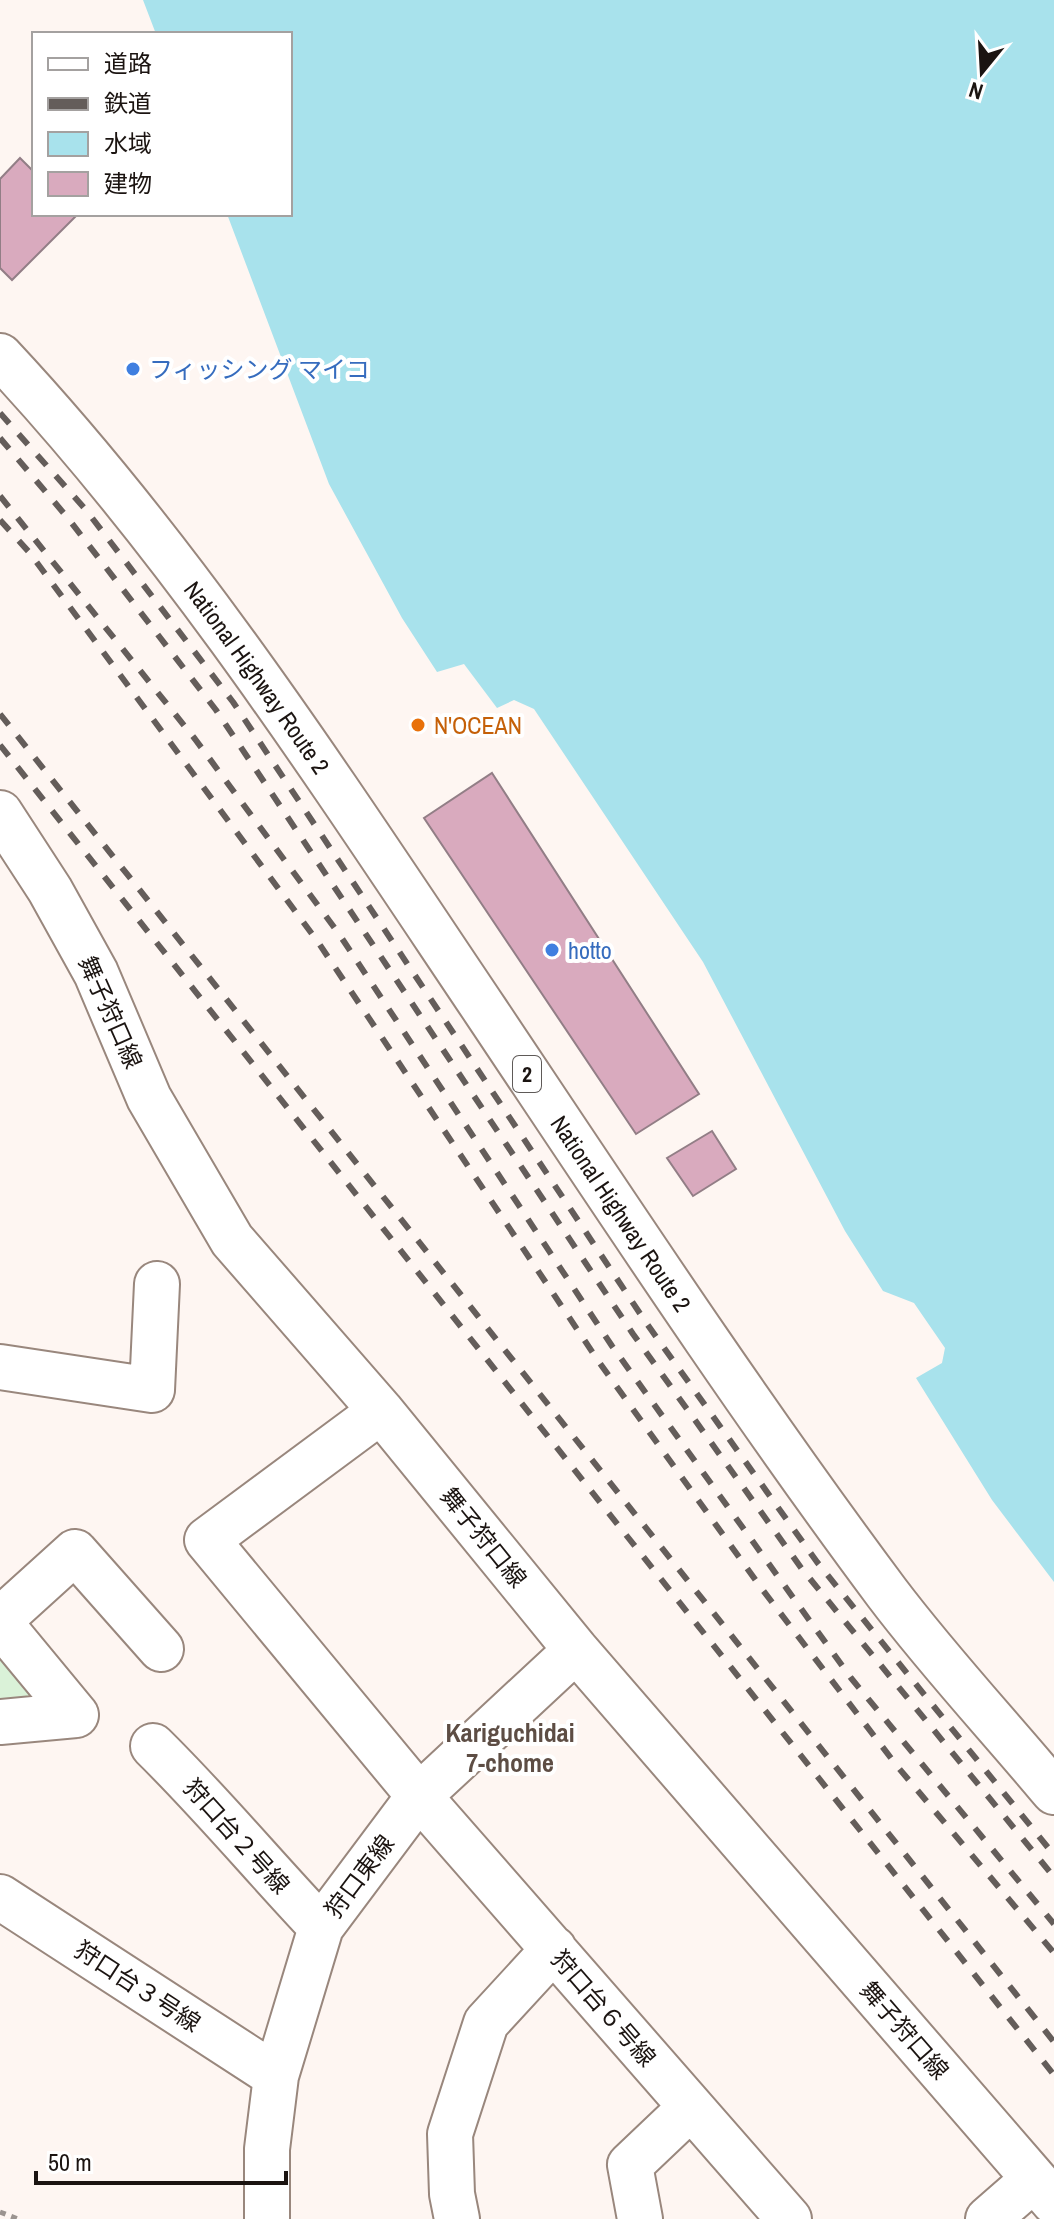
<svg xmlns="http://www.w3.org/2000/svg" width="1054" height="2219" viewBox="0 0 1054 2219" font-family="'Archivo Narrow','Noto Sans JP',sans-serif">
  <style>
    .green { fill: #daf2d8 }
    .water { fill: #a8e2ec }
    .building { fill: #d9aabe; stroke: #927e86; stroke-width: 2 }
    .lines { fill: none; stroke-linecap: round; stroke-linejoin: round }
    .minor-casing { stroke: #99877d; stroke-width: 48 }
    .highway-casing { stroke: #99877d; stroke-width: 48 }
    .path { stroke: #9b9490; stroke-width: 5; stroke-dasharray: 6 6; stroke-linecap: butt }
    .minor { stroke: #fff; stroke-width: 44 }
    .highway { stroke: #fff; stroke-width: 44 }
    .rail { stroke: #645d5a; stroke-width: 6; stroke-dasharray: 14 14; stroke-linecap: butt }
    .shop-dot { fill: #3f7fe0; stroke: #fff; stroke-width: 3 }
    .food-dot { fill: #e8710a; stroke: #fff; stroke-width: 3 }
    .labels { text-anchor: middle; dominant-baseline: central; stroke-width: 8; stroke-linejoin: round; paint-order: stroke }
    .shield { fill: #fff; stroke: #5f5a58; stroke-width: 2 }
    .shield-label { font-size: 22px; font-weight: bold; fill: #1b1411 }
    .shop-label { font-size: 24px; fill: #366cbe; stroke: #fff; text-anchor: start }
    .street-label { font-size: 24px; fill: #1b1411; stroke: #fff }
    .food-label { font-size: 24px; fill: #c56008; stroke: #fff; text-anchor: start }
    .neighbourhood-label { font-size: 26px; font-weight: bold; fill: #5d4d44; stroke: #fff }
  </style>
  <rect width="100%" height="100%" fill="#fef6f2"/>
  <!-- green -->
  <path class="green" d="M0,1652L50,1706L0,1710Z"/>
  <!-- water -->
  <path class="water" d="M143,0H1054V1582L992,1500L916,1378L942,1363L945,1348L914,1303L883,1291L845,1231L703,962L534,709L514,700L497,708L464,664L437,672L402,618L329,484L227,214H290V34H156Z"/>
  <!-- building -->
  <path class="building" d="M20,158L34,172V214H78L12,280L0,268V179Z
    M492,773L699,1094L636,1134L424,818Z
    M712,1131L736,1169L693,1196L667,1158Z"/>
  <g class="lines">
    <!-- minor casing -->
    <g class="minor-casing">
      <path id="minor" d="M0,813L50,890L96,973L149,1098L232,1240L381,1411L576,1650L1054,2202
        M0,1367L152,1390L157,1284
        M381,1411L207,1540L419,1796L789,2219
        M0,1620L75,1552L161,1649
        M0,1623L76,1715
        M0,1722L76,1715
        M153,1746C212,1804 264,1867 321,1927
        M0,1897L276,2076
        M267,2219V2149L276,2076L321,1927L419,1796L576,1650
        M457,2219L452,2194L450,2134L486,2023L554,1949
        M640,2219L630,2165L690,2108
        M988,2219L1034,2179"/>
    </g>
    <!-- highway casing -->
    <g class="highway-casing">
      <g id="highway">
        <path id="s1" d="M0,356C186,555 333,784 485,1010C616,1206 746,1404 887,1593C939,1662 999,1726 1054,1792"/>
      </g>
    </g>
    <!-- path -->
    <path class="path" d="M0,2212L18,2219"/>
    <!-- minor -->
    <use href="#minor" class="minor"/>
    <!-- highway -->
    <use href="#highway" class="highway"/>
    <!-- rail -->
    <path class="rail" d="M0,413L86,510L233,702L647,1324L817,1562L1054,1855
      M0,438L67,517L216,710L633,1334L802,1569L1054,1877
      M0,496L195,739L339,934L612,1346L851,1678L1054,1924
      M0,520L29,552L318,942L599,1362L762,1589L897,1766L1054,1953
      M0,714L1054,2042
      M0,745L1054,2075"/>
  </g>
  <!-- markers -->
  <g class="shop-dot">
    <circle cx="133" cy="369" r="8"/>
    <circle cx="552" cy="950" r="8"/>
  </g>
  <circle class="food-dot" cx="418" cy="725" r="8"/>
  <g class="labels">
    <!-- shield labels -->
    <rect class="shield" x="513" y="1056" width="28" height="36" rx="6"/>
    <g class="shield-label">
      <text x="527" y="1074">2</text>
    </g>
    <!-- shop labels -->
    <g class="shop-label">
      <text x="149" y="369">フィッシング マイコ</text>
      <text x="568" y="950">hotto</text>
    </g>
    <!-- street labels -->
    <g class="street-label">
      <text stroke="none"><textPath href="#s1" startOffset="412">National Highway Route 2</textPath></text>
      <text transform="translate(111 1012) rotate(66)">舞子狩口線</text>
      <text stroke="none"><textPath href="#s1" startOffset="1060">National Highway Route 2</textPath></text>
      <text transform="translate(484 1537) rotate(51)">舞子狩口線</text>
      <text transform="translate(237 1836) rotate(48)">狩口台２号線</text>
      <text transform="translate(359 1876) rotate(-53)">狩口東線</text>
      <text transform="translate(138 1986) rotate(33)">狩口台３号線</text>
      <text transform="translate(604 2008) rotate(49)">狩口台６号線</text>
      <text transform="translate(905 2030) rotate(49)">舞子狩口線</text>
    </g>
    <!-- food labels -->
    <g class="food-label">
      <text x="434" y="725">N'OCEAN</text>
    </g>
    <!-- neighbourhood labels -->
    <g class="neighbourhood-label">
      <text x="510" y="1732">Kariguchidai<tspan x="510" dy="30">7-chome</tspan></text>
    </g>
  </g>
  <!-- legend -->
  <rect x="32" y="32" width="260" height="184" fill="#ffffff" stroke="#a4a1a0" stroke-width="2"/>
  <rect x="48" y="58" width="40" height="12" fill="#ffffff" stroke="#a4a1a0" stroke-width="2"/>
  <text x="104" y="72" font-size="24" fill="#1b1411">道路</text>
  <rect x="48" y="98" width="40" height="12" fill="#645d5a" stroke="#a4a1a0" stroke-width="2"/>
  <text x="104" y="112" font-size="24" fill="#1b1411">鉄道</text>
  <rect x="48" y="132" width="40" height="24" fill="#a8e2ec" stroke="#a4a1a0" stroke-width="2"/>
  <text x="104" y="152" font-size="24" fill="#1b1411">水域</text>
  <rect x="48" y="172" width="40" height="24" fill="#d9aabe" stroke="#a4a1a0" stroke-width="2"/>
  <text x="104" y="192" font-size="24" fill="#1b1411">建物</text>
  <!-- north arrow -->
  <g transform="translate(982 72) rotate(198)" stroke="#ffffff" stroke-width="6" paint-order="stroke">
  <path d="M0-6L14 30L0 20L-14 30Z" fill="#1b1411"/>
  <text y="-12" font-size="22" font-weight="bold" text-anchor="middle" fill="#1b1411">N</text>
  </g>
  <!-- scale -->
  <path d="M36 2171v12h250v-12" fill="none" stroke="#1b1411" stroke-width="4"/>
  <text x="48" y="2171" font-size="24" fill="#1b1411" stroke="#ffffff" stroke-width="6" paint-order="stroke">50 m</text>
</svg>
